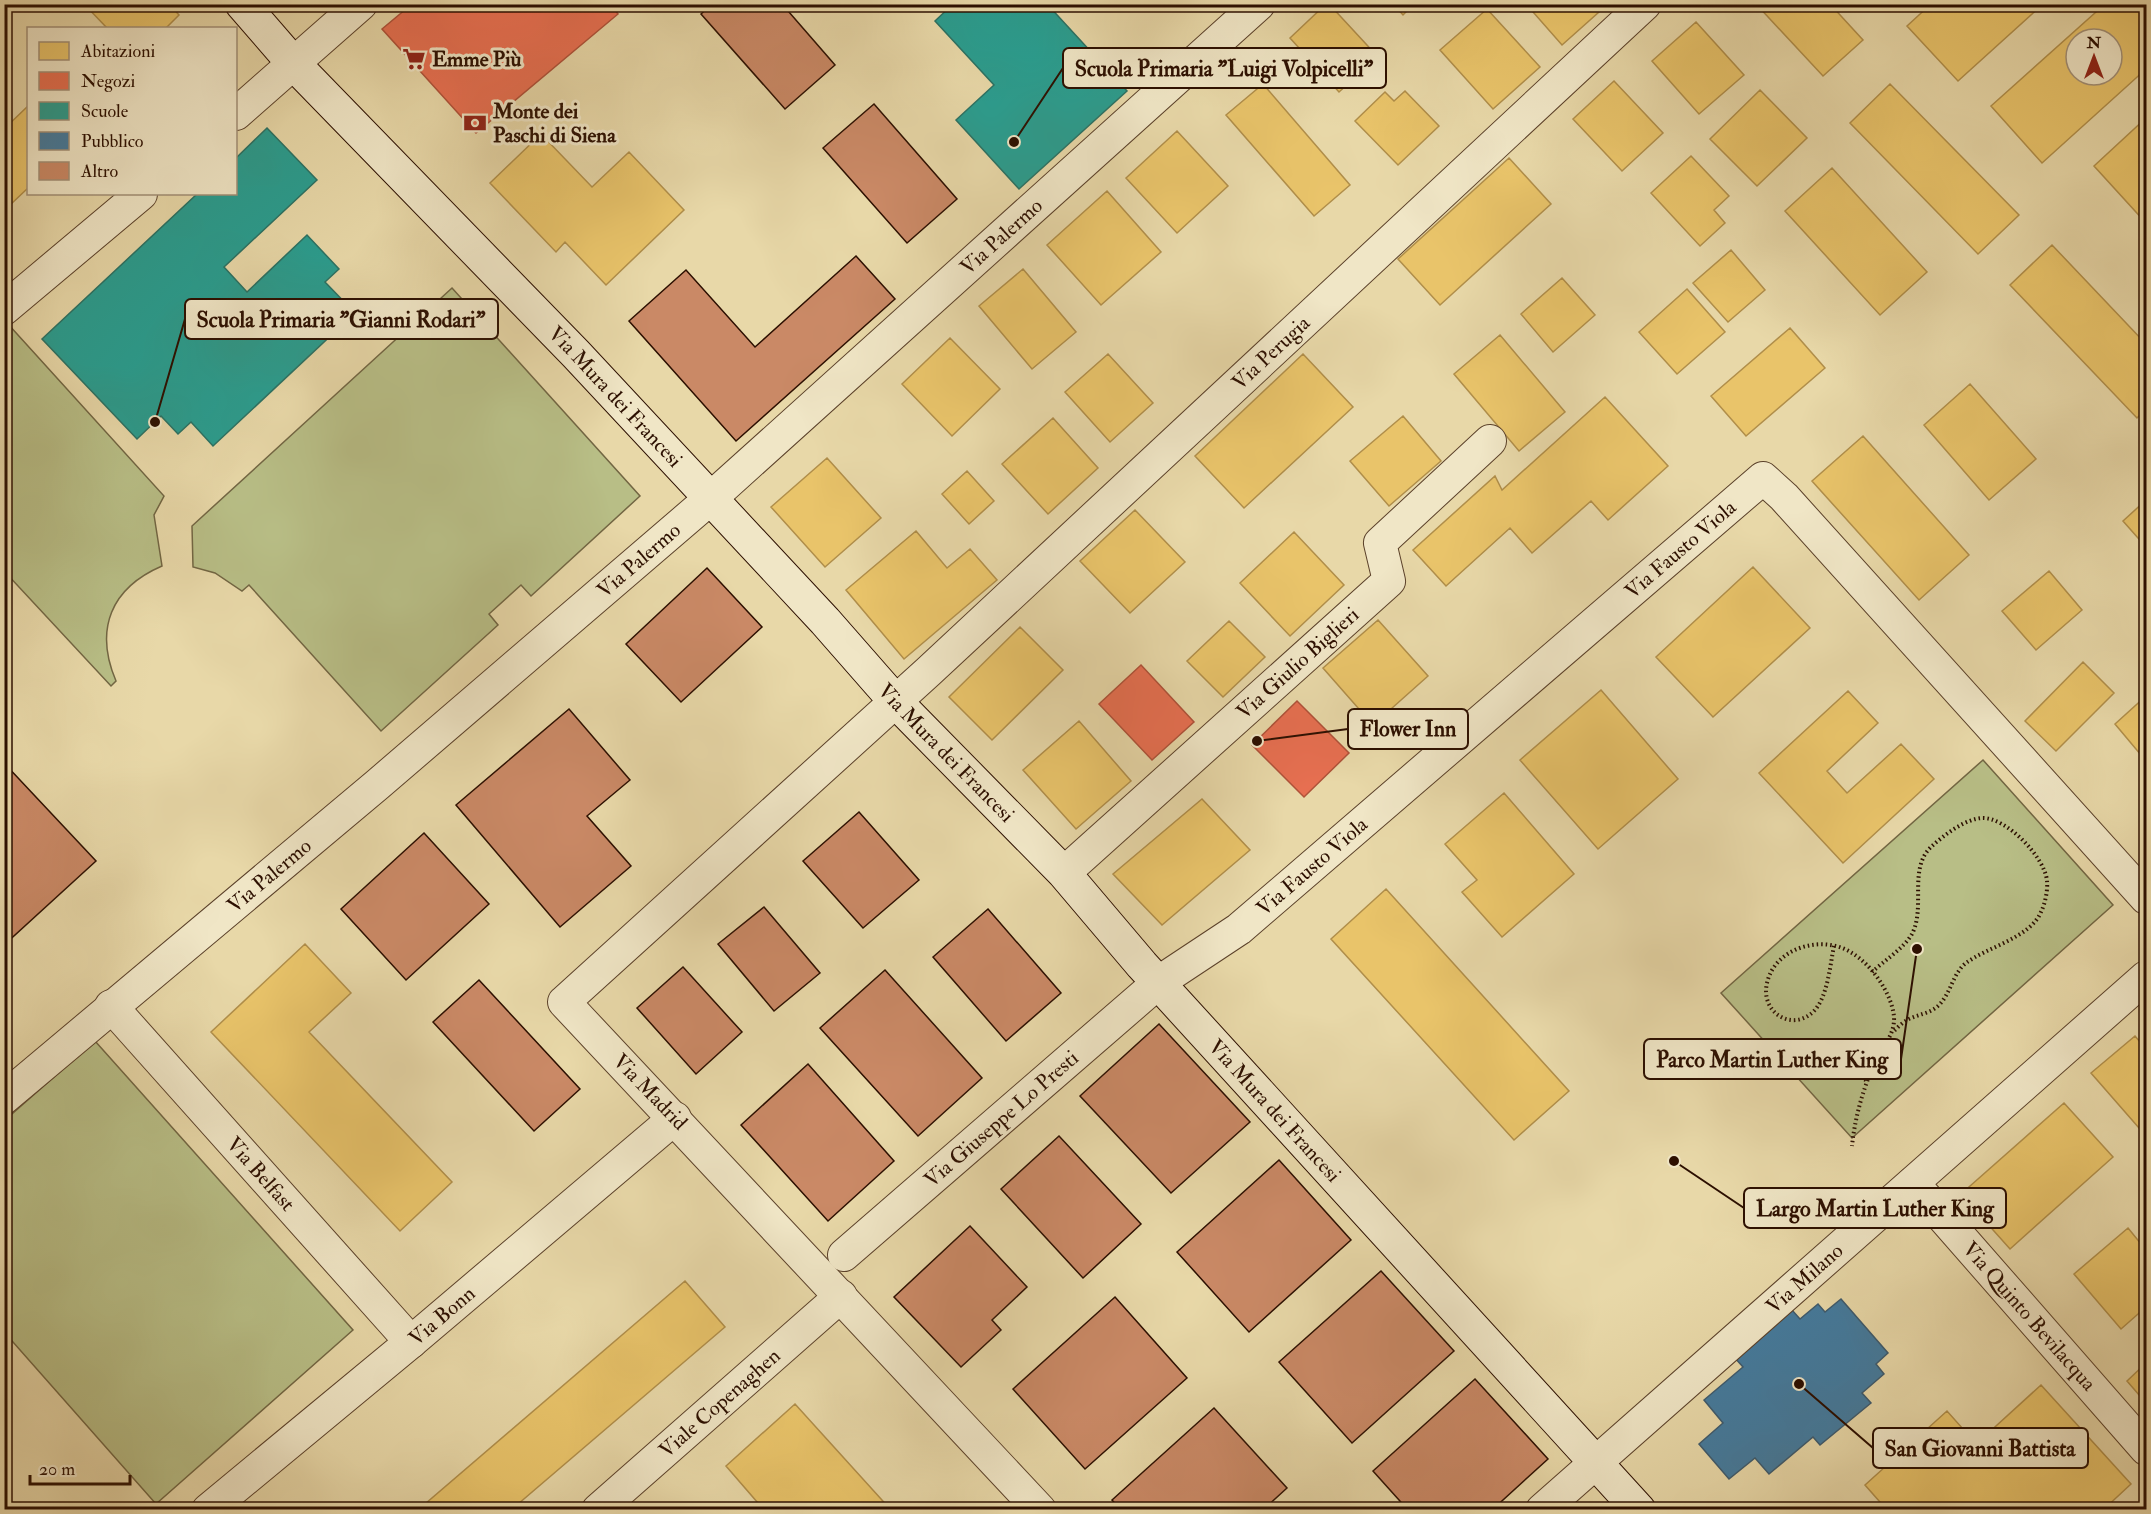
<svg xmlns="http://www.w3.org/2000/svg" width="2151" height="1514" viewBox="0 0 2151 1514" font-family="'IM FELL Double Pica',serif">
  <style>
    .green { fill: #b8be86; stroke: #726643; stroke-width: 1.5 }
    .homes { fill: #e9c46a; stroke: #b08e4a; stroke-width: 1.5; fill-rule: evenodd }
    .shops { fill: #e76f51; stroke: #af5239; stroke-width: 1.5 }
    .schools { fill: #2a9d8f; stroke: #2b7264; stroke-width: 1.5 }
    .public { fill: #457b9d; stroke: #3e5b6e; stroke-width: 1.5 }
    .building { fill: #ca8966; stroke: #2c0f00; stroke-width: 1.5 }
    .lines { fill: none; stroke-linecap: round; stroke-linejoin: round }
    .street-casing { stroke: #5b412a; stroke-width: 34 }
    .secondary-casing { stroke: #2c0f00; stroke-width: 35 }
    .path { stroke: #2c0f00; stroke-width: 4; stroke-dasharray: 1.5 3; stroke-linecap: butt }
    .street { stroke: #f0e6c6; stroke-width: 32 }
    .secondary { stroke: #f0e6c6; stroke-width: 33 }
    .labels { text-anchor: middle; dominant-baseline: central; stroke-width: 6; stroke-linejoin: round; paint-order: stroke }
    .poi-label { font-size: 21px; font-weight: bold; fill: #2c0f00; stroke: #f0e6c6; text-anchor: start }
    .street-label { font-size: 21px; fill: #2c0f00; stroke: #f0e6c6 }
    .leader { fill: none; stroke: #2c0f00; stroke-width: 2 }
    .callout-dot { fill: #2c0f00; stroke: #f0e6c6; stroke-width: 2 }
    .callout { fill: #f0e6c6; stroke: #2c0f00; stroke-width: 2 }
    .callout-label { font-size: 22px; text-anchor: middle; font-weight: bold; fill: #2c0f00 }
  </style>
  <rect width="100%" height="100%" fill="#e8d8a8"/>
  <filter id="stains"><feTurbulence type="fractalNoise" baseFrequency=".00333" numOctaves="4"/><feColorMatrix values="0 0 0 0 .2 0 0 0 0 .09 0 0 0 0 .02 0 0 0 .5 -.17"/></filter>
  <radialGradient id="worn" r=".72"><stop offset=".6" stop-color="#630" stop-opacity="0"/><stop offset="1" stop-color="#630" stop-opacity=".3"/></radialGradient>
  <!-- green -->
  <path class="green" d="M452,288L640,496L531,596L521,585L489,614L498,625L381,731L249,585L242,591L215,573L193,567L192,526Z
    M8,324L164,496L154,515L162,566C111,588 94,629 116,681L111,686L5,572L4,327Z
    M1983,760L2113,905L1852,1138L1721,993Z
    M95,1041L353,1330L156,1504L5,1333L4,1121Z"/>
  <!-- homes -->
  <path class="homes" d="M84,4H169L179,15L166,28H107Z
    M1326,4H1329L1378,57L1339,92L1290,38Z
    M1393,4H1414L1403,15Z
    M1526,4H1608L1562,45Z
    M1756,4H1830L1863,40L1823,76Z
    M1931,4H2043L1958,81L1907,26Z
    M2105,4H2146V69L2042,163L1991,106ZM2076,39H2112V75H2076Z
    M1487,9L1540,67L1493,109L1440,50Z
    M1696,22L1744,75L1699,114L1652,61Z
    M1614,81L1663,133L1622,171L1573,119Z
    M1263,84L1350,185L1314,216L1226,115Z
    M1890,84L2019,215L1978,254L1850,123Z
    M1760,90L1807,138L1757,186L1710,139Z
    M1405,91L1439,126L1398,165L1355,121L1385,92L1394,101Z
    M28,106V188L9,206L4,201V129Z
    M2146,118V223L2094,166Z
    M1177,131L1228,186L1177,233L1126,178Z
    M541,134L592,187L629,152L684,210L606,285L565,242L556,252L490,183Z
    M1691,156L1729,196L1714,210L1725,223L1700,246L1651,193Z
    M1509,158L1551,204L1440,305L1398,259Z
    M1832,168L1927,272L1880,315L1785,211Z
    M1107,191L1161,252L1101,305L1047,245Z
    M2052,245L2146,344V409L2137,418L2010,285Z
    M1731,250L1765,290L1728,322L1693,283Z
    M1023,269L1076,332L1032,369L979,306Z
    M1562,278L1595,315L1553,352L1521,314Z
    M1687,289L1725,332L1677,374L1639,332Z
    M1790,328L1825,368L1746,436L1711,396Z
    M1500,335L1565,412L1519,451L1454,374Z
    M950,338L1000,389L952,436L902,384Z
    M1108,354L1153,403L1110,442L1065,392Z
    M1303,354L1353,407L1244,508L1195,456Z
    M1970,384L2036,459L1989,500L1924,425Z
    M1605,397L1668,466L1608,520L1591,501L1532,553L1510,528L1446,586L1413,550L1495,476L1502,490Z
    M1403,416L1441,461L1389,506L1350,461Z
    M1053,418L1098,468L1048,514L1002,464Z
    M1863,436L1969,555L1919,600L1812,481Z
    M827,458L881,518L825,567L771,507Z
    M967,471L994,501L969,524L942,494Z
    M2146,500V547L2123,521Z
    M1135,510L1185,562L1130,613L1080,561Z
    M916,531L947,568L970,549L997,580L904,659L846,590Z
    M1294,532L1344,585L1290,636L1240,583Z
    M1753,567L1810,628L1713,717L1656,657Z
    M2049,571L2082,610L2036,650L2002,611Z
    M1378,620L1428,676L1373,725L1323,668Z
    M1229,621L1265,657L1223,697L1187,661Z
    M1020,627L1063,670L992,740L949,697Z
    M2083,662L2114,693L2056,751L2025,721Z
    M1601,690L1678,779L1598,849L1520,760Z
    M1848,691L1878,723L1827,771L1847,793L1901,744L1934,779L1843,863L1759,773Z
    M2146,696V761L2115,724Z
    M1079,721L1131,781L1076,829L1023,770Z
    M1504,793L1574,874L1502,937L1462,892L1477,880L1445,844Z
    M1202,799L1250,850L1162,925L1113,874Z
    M1386,889L1569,1091L1514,1140L1331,939Z
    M305,944L351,993L309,1032L452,1182L400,1231L211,1032Z
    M2135,1036L2146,1049V1136L2091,1073Z
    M2064,1103L2113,1157L2010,1249L1961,1194Z
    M2128,1228L2146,1250V1307L2121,1329L2074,1274Z
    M685,1281L725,1327L511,1510H418Z
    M2146,1363V1403L2127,1381Z
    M2041,1385L2131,1484L2103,1510H1887L1865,1485L1947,1411L1971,1438L1979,1430L1985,1436Z
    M795,1404L891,1510H764L726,1466Z"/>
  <!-- shops -->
  <path class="shops" d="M412,4H610L618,14L476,133L382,29Z
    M1141,665L1194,722L1152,760L1099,704Z
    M1297,701L1349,753L1304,797L1252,745Z"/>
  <!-- schools -->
  <path class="schools" d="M953,4H1047L1127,91L1019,189L956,120L994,85L935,21Z
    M267,128L317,180L224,267L247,292L307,235L339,269L325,282L355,313L213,446L191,422L178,434L161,416L137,439L42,339L197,194H236V158Z"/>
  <!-- public -->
  <path class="public" d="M1841,1299L1888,1353L1876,1364L1884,1374L1862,1393L1871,1403L1820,1445L1813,1437L1769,1474L1755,1458L1729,1479L1699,1444L1723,1423L1704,1400L1743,1367L1735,1358L1792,1310L1800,1319L1818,1304L1825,1312Z"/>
  <!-- building -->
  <path class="building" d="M712,4H782L835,65L785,109L701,14Z
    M874,104L957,199L907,243L823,148Z
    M856,256L895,299L736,441L629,321L686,270L755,347Z
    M707,568L762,627L681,702L626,644Z
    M569,709L630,780L587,816L631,866L560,927L456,805Z
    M4,763L96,861L4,945Z
    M859,812L919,880L863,928L803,861Z
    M424,833L489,904L406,980L341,909Z
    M764,907L820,973L774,1011L718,944Z
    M988,909L1061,993L1006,1041L933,957Z
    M683,967L742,1032L696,1074L637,1008Z
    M885,970L982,1078L918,1136L820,1028Z
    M479,980L580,1089L534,1131L433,1022Z
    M1159,1024L1250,1122L1171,1193L1080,1096Z
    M808,1064L894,1161L828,1221L741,1125Z
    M1059,1136L1141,1224L1083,1278L1001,1189Z
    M1279,1160L1351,1240L1249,1332L1177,1252Z
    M970,1226L1027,1287L992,1320L1001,1330L961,1367L894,1297Z
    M1381,1271L1454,1351L1352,1443L1279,1362Z
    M1115,1297L1187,1378L1085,1469L1013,1389Z
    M1475,1379L1548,1459L1492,1510H1408L1373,1471Z
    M1214,1408L1287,1488L1263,1510H1121L1112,1500Z"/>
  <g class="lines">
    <!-- street casing -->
    <g class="street-casing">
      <g id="street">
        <path d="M236,114L361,4"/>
        <path d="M4,309L141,194"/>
        <path id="s1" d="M1064,873L1389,581L1380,543L1490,441"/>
        <path id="s2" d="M111,1006L411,1342"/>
        <path id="s3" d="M4,1098L377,785L711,498L1259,4"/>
        <path id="s4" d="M1913,1183L2146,1449"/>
        <path id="s5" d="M844,1255L1159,982L1239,929L1763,478L1784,497L2146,898"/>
        <path id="s6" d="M208,1510L411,1342L675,1118"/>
        <path id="s7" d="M598,1510L841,1296"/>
        <path id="s8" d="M1040,1510L564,1002L928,672L1645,4"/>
        <path id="s9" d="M1542,1510L2146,977"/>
      </g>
    </g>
    <!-- secondary casing -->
    <g class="secondary-casing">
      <g id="secondary">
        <path id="s10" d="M242,4L294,64L576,354L825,621L896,702L1064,873L1142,965L1639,1510"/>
      </g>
    </g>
    <!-- path -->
    <path class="path" d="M1834,946C1830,965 1828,996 1814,1011C1792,1033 1760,1012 1767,983C1775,947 1823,934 1852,953C1872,965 1892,994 1894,1017C1895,1035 1882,1047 1875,1062C1863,1089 1855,1117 1852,1146
      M1872,972C1884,961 1904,948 1912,934C1926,907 1908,869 1931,847C1944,835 1965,819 1982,818C2006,817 2045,857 2047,881C2048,890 2045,904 2041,912C2030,938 1987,947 1966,963C1953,973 1951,993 1939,1005C1930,1014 1918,1014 1907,1020C1902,1023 1897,1028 1893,1032
      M1852,1074L1868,1081"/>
    <!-- street -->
    <use href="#street" class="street"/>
    <!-- secondary -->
    <use href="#secondary" class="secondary"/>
  </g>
  <!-- icons -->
  <defs>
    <g id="supermarket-bare" transform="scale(1.8)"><path d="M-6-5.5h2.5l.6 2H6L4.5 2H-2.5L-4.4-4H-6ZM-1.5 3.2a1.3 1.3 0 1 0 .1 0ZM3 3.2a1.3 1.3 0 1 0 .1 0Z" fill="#8f2418" stroke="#f0e6c6" stroke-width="2.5" paint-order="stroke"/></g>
    <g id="bank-bare" transform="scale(1.8)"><path d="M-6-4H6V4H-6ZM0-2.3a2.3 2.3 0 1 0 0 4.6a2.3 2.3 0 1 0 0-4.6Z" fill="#8f2418" stroke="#f0e6c6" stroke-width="2.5" paint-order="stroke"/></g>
  </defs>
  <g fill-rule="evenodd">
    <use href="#supermarket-bare" x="414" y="59"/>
    <use href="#bank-bare" x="475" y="123"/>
  </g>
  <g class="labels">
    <!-- poi labels -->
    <g class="poi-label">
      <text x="432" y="59">Emme Più</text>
      <text x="493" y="111">Monte dei<tspan x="493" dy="24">Paschi di Siena</tspan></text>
    </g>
    <!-- street labels -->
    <g class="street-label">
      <text stroke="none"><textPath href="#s3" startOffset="1318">Via Palermo</textPath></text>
      <text stroke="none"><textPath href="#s8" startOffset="1656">Via Perugia</textPath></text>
      <text stroke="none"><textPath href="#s10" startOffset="542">Via Mura dei Francesi</textPath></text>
      <text stroke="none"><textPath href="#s5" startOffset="1095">Via Fausto Viola</textPath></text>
      <text stroke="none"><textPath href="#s3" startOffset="832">Via Palermo</textPath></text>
      <text stroke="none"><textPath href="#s1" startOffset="314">Via Giulio Biglieri</textPath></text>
      <text stroke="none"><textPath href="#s10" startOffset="1028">Via Mura dei Francesi</textPath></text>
      <text stroke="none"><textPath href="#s5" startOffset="609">Via Fausto Viola</textPath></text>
      <text stroke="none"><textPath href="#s3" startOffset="346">Via Palermo</textPath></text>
      <text transform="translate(650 1092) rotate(46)">Via Madrid</text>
      <text stroke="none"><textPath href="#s10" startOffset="1514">Via Mura dei Francesi</textPath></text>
      <text stroke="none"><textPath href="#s5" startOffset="208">Via Giuseppe Lo Presti</textPath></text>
      <text stroke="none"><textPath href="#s2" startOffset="225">Via Belfast</textPath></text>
      <text stroke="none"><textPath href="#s9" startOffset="350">Via Milano</textPath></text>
      <text stroke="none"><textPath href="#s6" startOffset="304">Via Bonn</textPath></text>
      <text stroke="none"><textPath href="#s4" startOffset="177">Via Quinto Bevilacqua</textPath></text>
      <text stroke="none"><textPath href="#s7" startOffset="162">Viale Copenaghen</textPath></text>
    </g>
  </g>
  <!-- callouts -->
  <path class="leader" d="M1014 142L1063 68M155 422L185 319M1257 741L1348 729M1917 949L1901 1059M1674 1161L1744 1208M1799 1384L1873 1448"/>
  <g class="callout-dot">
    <circle cx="1014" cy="142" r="6"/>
    <circle cx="155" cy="422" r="6"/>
    <circle cx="1257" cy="741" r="6"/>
    <circle cx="1917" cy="949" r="6"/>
    <circle cx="1674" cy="1161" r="6"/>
    <circle cx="1799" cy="1384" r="6"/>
  </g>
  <g class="callout">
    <rect x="1063" y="48" width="323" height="40" rx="6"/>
    <rect x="185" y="299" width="313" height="40" rx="6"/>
    <rect x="1348" y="709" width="120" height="40" rx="6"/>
    <rect x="1644" y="1039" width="257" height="40" rx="6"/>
    <rect x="1744" y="1188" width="262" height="40" rx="6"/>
    <rect x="1873" y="1428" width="215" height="40" rx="6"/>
  </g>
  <g class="callout-label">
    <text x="1224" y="76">Scuola Primaria "Luigi Volpicelli"</text>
    <text x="341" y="327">Scuola Primaria "Gianni Rodari"</text>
    <text x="1408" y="736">Flower Inn</text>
    <text x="1772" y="1067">Parco Martin Luther King</text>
    <text x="1875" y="1216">Largo Martin Luther King</text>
    <text x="1980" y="1456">San Giovanni Battista</text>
  </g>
  <!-- margin -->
  <rect width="2151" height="1514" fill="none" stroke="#e8d8a8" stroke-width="24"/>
  <rect x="6" y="6" width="2139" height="1502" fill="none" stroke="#2c0f00" stroke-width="3"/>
  <rect x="12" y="12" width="2127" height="1490" fill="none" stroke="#2c0f00" stroke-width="1.5"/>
  <!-- legend -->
  <rect x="27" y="27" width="210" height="168" fill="#f0e6c6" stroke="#a29077" stroke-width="1.5"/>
  <rect x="39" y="42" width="30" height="18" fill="#e9c46a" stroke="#a29077" stroke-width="1.5"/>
  <text x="81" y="57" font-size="18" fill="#2c0f00">Abitazioni</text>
  <rect x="39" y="72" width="30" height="18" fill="#e76f51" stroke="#a29077" stroke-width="1.5"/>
  <text x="81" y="87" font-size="18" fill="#2c0f00">Negozi</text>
  <rect x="39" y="102" width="30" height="18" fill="#2a9d8f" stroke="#a29077" stroke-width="1.5"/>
  <text x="81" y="117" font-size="18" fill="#2c0f00">Scuole</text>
  <rect x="39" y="132" width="30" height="18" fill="#457b9d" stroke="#a29077" stroke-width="1.5"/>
  <text x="81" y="147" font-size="18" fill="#2c0f00">Pubblico</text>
  <rect x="39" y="162" width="30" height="18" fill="#ca8966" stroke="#a29077" stroke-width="1.5"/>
  <text x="81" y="177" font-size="18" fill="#2c0f00">Altro</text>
  <!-- north arrow -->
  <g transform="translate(2094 57)"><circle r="28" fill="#f0e6c6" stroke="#a29077" stroke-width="1.5"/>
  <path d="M0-4.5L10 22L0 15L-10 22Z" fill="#8f2418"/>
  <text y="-9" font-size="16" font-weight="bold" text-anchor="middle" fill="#2c0f00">N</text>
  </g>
  <!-- scale -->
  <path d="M30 1475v9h100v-9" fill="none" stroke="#2c0f00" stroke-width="3"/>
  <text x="39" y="1475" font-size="18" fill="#2c0f00" stroke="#f0e6c6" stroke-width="4.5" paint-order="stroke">20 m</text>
  <rect width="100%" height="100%" filter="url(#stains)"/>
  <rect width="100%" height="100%" fill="url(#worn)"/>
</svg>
